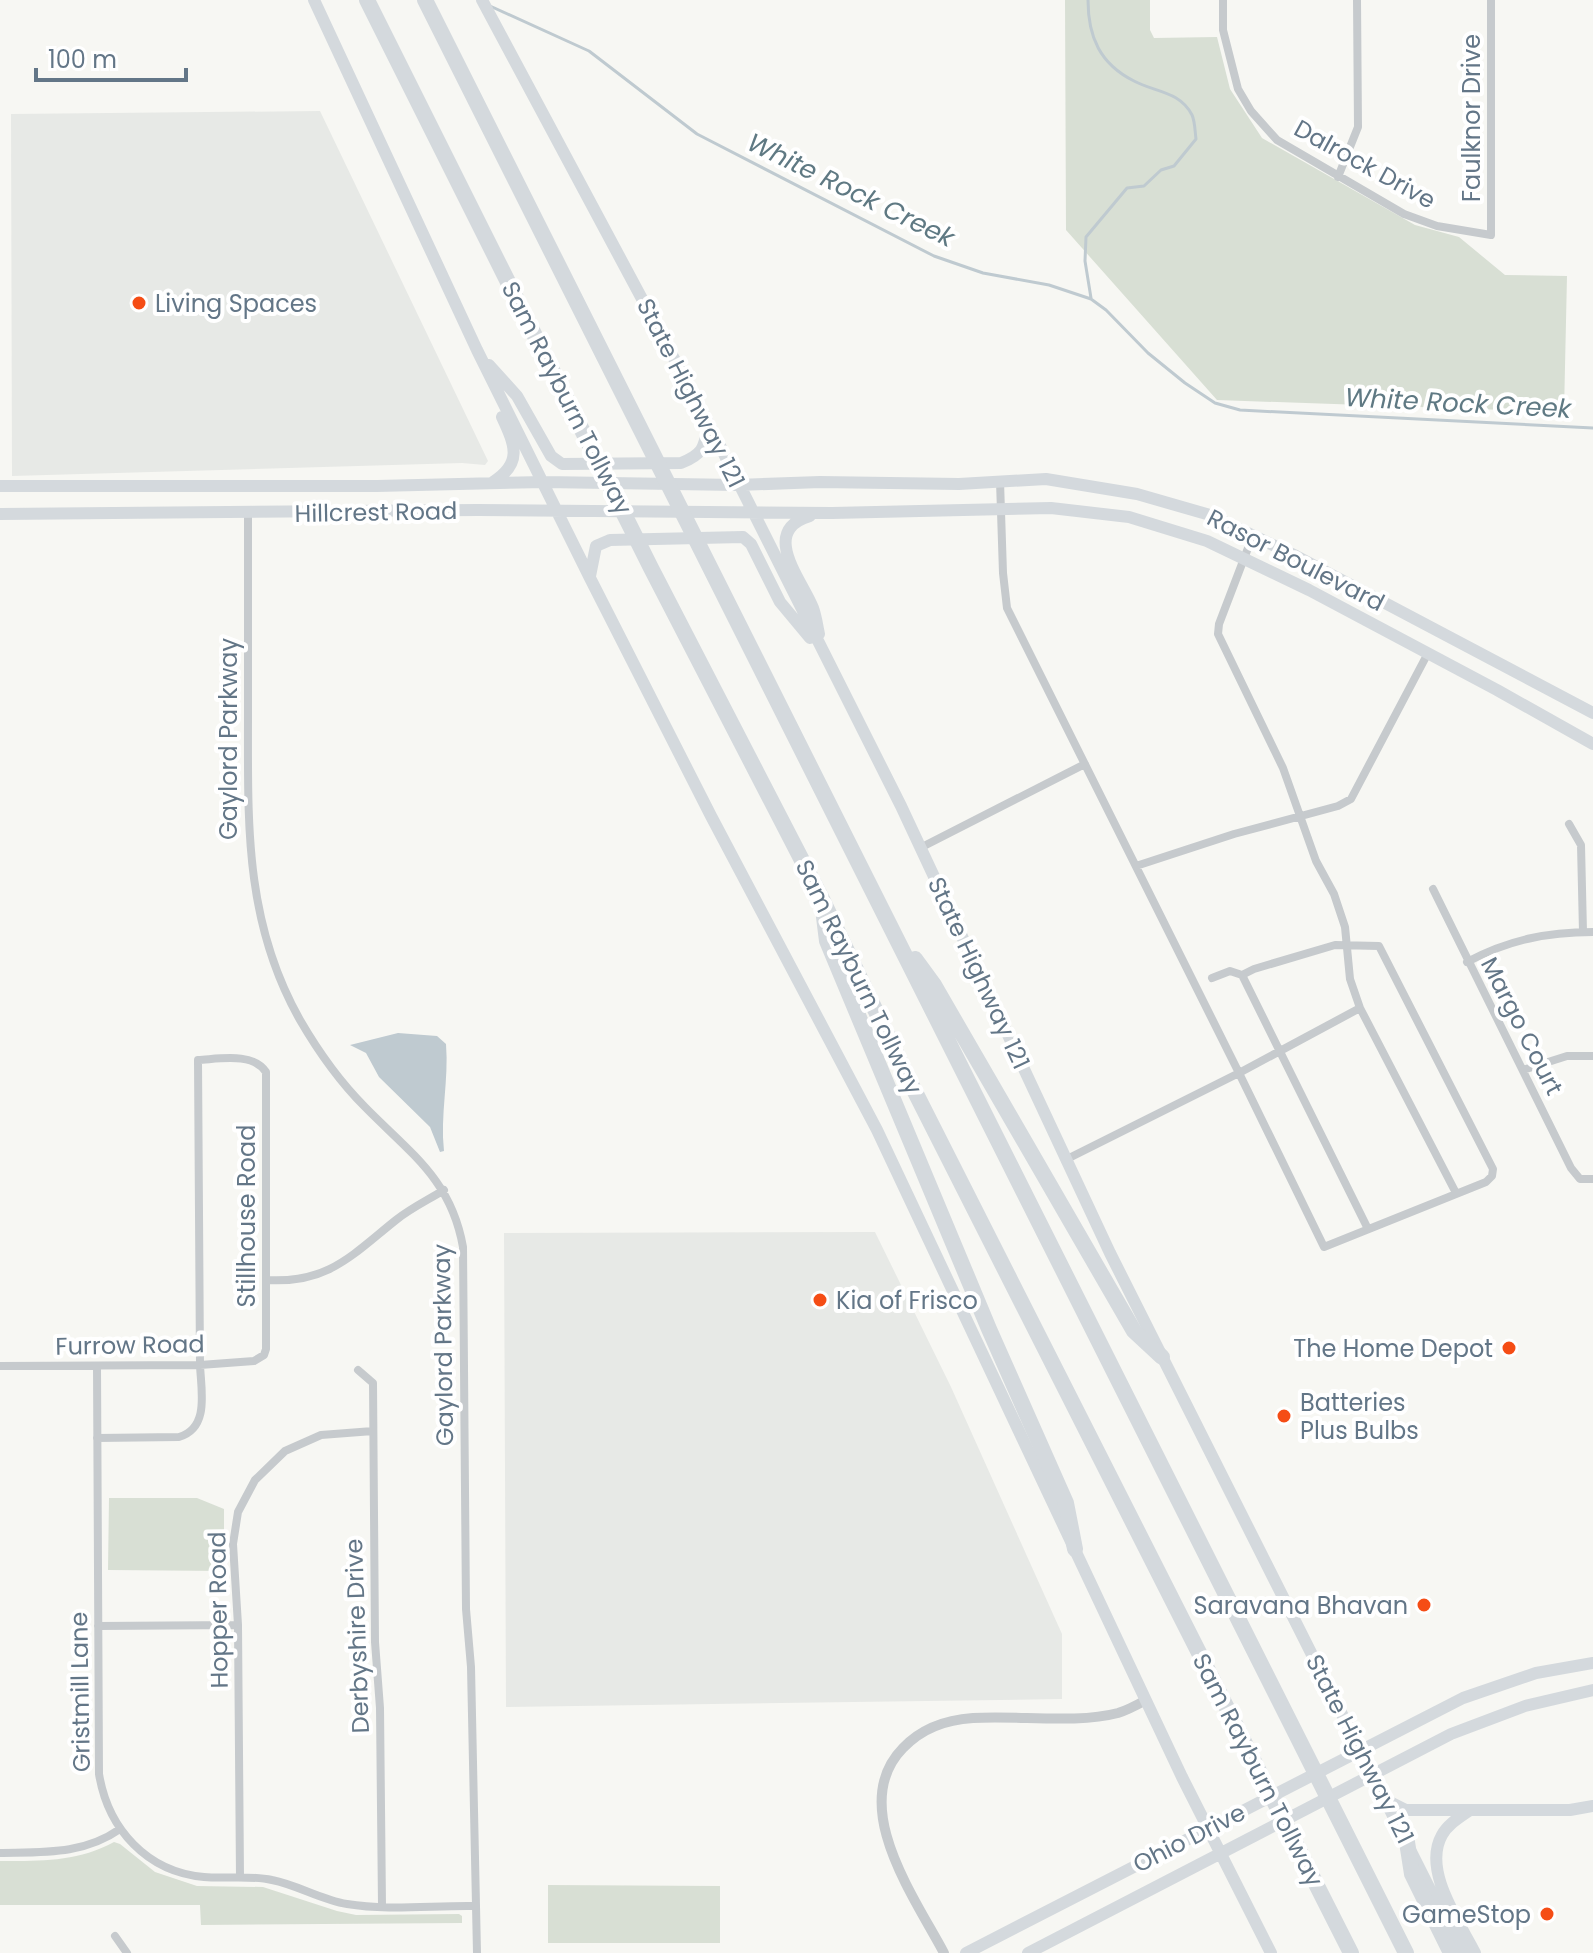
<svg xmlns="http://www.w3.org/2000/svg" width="1593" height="1953" viewBox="0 0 1593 1953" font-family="Poppins,sans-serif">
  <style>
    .built { fill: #e7e9e6 }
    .green { fill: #d8dfd4 }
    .water { fill: #bfcad0 }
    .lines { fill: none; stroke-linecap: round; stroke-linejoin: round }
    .stream { stroke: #bfcad0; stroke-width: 3 }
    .minor { stroke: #c6cacd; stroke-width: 8 }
    .tertiary { stroke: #c6cacd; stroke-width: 10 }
    .secondary { stroke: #d4d9dd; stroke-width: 12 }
    .motorway { stroke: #d4d9dd; stroke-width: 16 }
    .poi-dot { fill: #f54d15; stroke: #fff; stroke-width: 3 }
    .labels { text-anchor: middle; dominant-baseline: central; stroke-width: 8; stroke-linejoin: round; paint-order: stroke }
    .street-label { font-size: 24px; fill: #637687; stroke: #fff }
    .poi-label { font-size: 24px; fill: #637687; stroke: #fff; text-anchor: start }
    .water-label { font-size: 26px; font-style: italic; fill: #5f7983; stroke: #fff }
  </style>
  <rect width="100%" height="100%" fill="#f7f7f3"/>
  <!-- built -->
  <path class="built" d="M320,111L488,461L485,465L462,463L12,476L11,114Z
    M875,1232L951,1387L1062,1634V1699L506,1707L504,1233Z"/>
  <!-- green -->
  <path class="green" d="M1065,0H1150V30L1154,38L1217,37L1230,89L1262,138L1415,225L1459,237L1505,275L1567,276L1564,412L1217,400L1066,230Z
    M109,1498H197L224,1509V1571L108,1570Z
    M114,1842L120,1844L155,1872L197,1886L263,1887L337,1911L356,1915L459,1914L462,1916V1923L201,1925L200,1905H0V1861C41,1861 77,1862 114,1842Z
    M548,1885L720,1886V1943H548Z"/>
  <!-- water -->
  <path class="water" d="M398,1033L437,1036L446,1044C449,1080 440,1115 444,1151L440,1152L430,1127L379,1077L366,1053L350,1045Z"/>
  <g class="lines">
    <!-- stream -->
    <path class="stream" d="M1088,0C1088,37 1100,64 1134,81C1154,92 1180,91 1192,115C1195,121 1195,132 1196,139L1174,166L1161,170L1144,186L1127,188L1086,237L1085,261L1091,298
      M490,6L589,51L697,134L934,256L983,273L1049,285L1091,299L1106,310L1148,353L1185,383L1215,403L1240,410L1593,428"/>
    <!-- minor -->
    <path class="minor" d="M1223,0V30L1238,89L1251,111L1277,140L1404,214L1437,226L1491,235V0
      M1338,177L1358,127L1357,0
      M1000,481L1003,573L1007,608L1239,1073L1065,1160
      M248,514C248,580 248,647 248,713C248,822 244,921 300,1020C318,1051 339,1081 365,1107C410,1153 451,1179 463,1247L466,1609L471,1667L477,1953
      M1253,535L1219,624L1218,634L1283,768L1316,861L1334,894L1345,927L1350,979L1360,1008
      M1569,824L1581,845L1583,932
      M920,848L1085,764
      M1136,866L1234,834L1338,806L1351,799L1428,653
      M1433,889L1571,1168L1580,1179H1593
      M1467,962C1508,940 1547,932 1593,932
      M1242,975L1368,1229
      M1212,978L1230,971L1242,975L1254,969L1335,945L1379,946L1493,1169L1492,1176L1486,1182L1324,1247L1239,1073L1360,1008L1456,1193
      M1523,1070L1567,1056H1593
      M266,1280C328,1284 352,1255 396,1220C411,1208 428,1200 444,1190
      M0,1366L200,1365L254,1361L264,1355L266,1349V1072C253,1052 219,1059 198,1060L200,1365C201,1390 210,1428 179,1437L97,1438
      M97,1366L99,1774C108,1829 147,1872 204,1877C227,1879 249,1875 272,1880C298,1885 321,1900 347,1904C389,1911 434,1905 476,1906
      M358,1370L373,1383L375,1642L380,1708L382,1906
      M98,1626L238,1625
      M0,1853C43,1852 83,1855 120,1829
      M240,1877L238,1625L233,1544L238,1512L255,1480L285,1451L321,1435L373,1431
      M115,1936L127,1953"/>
    <!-- tertiary -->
    <path class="tertiary" d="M944,1953C915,1898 847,1805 903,1748C922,1728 945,1720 973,1718C1017,1715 1076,1724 1118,1713C1128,1710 1137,1705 1146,1700"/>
    <!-- secondary -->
    <path class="secondary" d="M314,0L477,350L590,578L711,816L877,1130L1182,1777L1271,1953
      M482,0L709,424L901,806L1110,1253L1462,1953
      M489,365L517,396L551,456L562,464L681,463C704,454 704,447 709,424
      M493,482C523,463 515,445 502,417
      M0,486H377L544,482L738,485L820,482L959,484L1046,479L1137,494L1210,515L1296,556L1593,713
      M0,514L478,510L832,513L1051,508L1129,517L1207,541L1309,590L1497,690L1593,744
      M810,516C759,531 802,580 813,608C816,616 817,625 819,634
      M590,576L596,546L610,540L743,537L751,544L780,602L810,638
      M1384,1799L1406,1810H1570L1593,1806
      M1470,1810C1460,1817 1448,1824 1442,1835C1422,1870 1459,1921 1475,1953
      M966,1953L1463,1698L1536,1673L1593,1663
      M1028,1953L1451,1734L1525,1706L1593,1690"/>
    <!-- motorway -->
    <path class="motorway" d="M367,0L651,568L822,899L909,1080L1351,1953
      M425,0L1406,1953
      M824,917L827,941L989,1329L1066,1503L1075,1549
      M915,959L934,985L1134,1331L1162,1357
      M1407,1842L1412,1874L1451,1953"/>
  </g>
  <!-- markers -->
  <g class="poi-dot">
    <circle cx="139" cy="303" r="8"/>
    <circle cx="820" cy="1300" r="8"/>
    <circle cx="1509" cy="1348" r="8"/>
    <circle cx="1284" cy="1416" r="8"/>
    <circle cx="1424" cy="1605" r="8"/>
    <circle cx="1547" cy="1914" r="8"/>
  </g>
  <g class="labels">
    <!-- street labels -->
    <g class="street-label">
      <text transform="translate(1471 118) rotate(-90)">Faulknor Drive</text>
      <text transform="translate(1365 164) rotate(29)">Dalrock Drive</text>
      <text transform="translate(691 393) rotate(63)">State Highway 121</text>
      <text transform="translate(567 398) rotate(63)">Sam Rayburn Tollway</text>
      <text transform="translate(376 512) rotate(-1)">Hillcrest Road</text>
      <text transform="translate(1296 560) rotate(27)">Rasor Boulevard</text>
      <text transform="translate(228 739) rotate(-90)">Gaylord Parkway</text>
      <text transform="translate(979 973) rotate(65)">State Highway 121</text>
      <text transform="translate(859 977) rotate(64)">Sam Rayburn Tollway</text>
      <text transform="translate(1522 1026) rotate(63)">Margo Court</text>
      <text transform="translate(246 1216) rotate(-90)">Stillhouse Road</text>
      <text transform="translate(130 1345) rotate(-1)">Furrow Road</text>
      <text transform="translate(443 1345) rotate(-91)">Gaylord Parkway</text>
      <text transform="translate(218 1610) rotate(-91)">Hopper Road</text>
      <text transform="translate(357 1636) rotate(-92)">Derbyshire Drive</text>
      <text transform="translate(80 1692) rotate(-91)">Gristmill Lane</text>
      <text transform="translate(1360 1749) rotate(63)">State Highway 121</text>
      <text transform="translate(1258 1770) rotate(63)">Sam Rayburn Tollway</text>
      <text transform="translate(1189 1838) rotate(-27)">Ohio Drive</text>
    </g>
    <!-- poi labels -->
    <g class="poi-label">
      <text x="155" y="303">Living Spaces</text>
      <text x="836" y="1300">Kia of Frisco</text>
      <text x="1493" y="1348" text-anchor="end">The Home Depot</text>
      <text x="1300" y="1402">Batteries<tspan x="1300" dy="28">Plus Bulbs</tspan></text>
      <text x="1408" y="1605" text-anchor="end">Saravana Bhavan</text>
      <text x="1531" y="1914" text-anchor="end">GameStop</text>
    </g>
    <!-- water labels -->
    <g class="water-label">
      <text transform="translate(851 190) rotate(26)">White Rock Creek</text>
      <text transform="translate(1458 403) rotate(3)">White Rock Creek</text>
    </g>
  </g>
  <!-- scale -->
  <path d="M36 68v12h150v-12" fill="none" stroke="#637687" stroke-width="4"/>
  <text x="48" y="68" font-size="24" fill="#637687" stroke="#ffffff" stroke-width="6" paint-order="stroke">100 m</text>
</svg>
